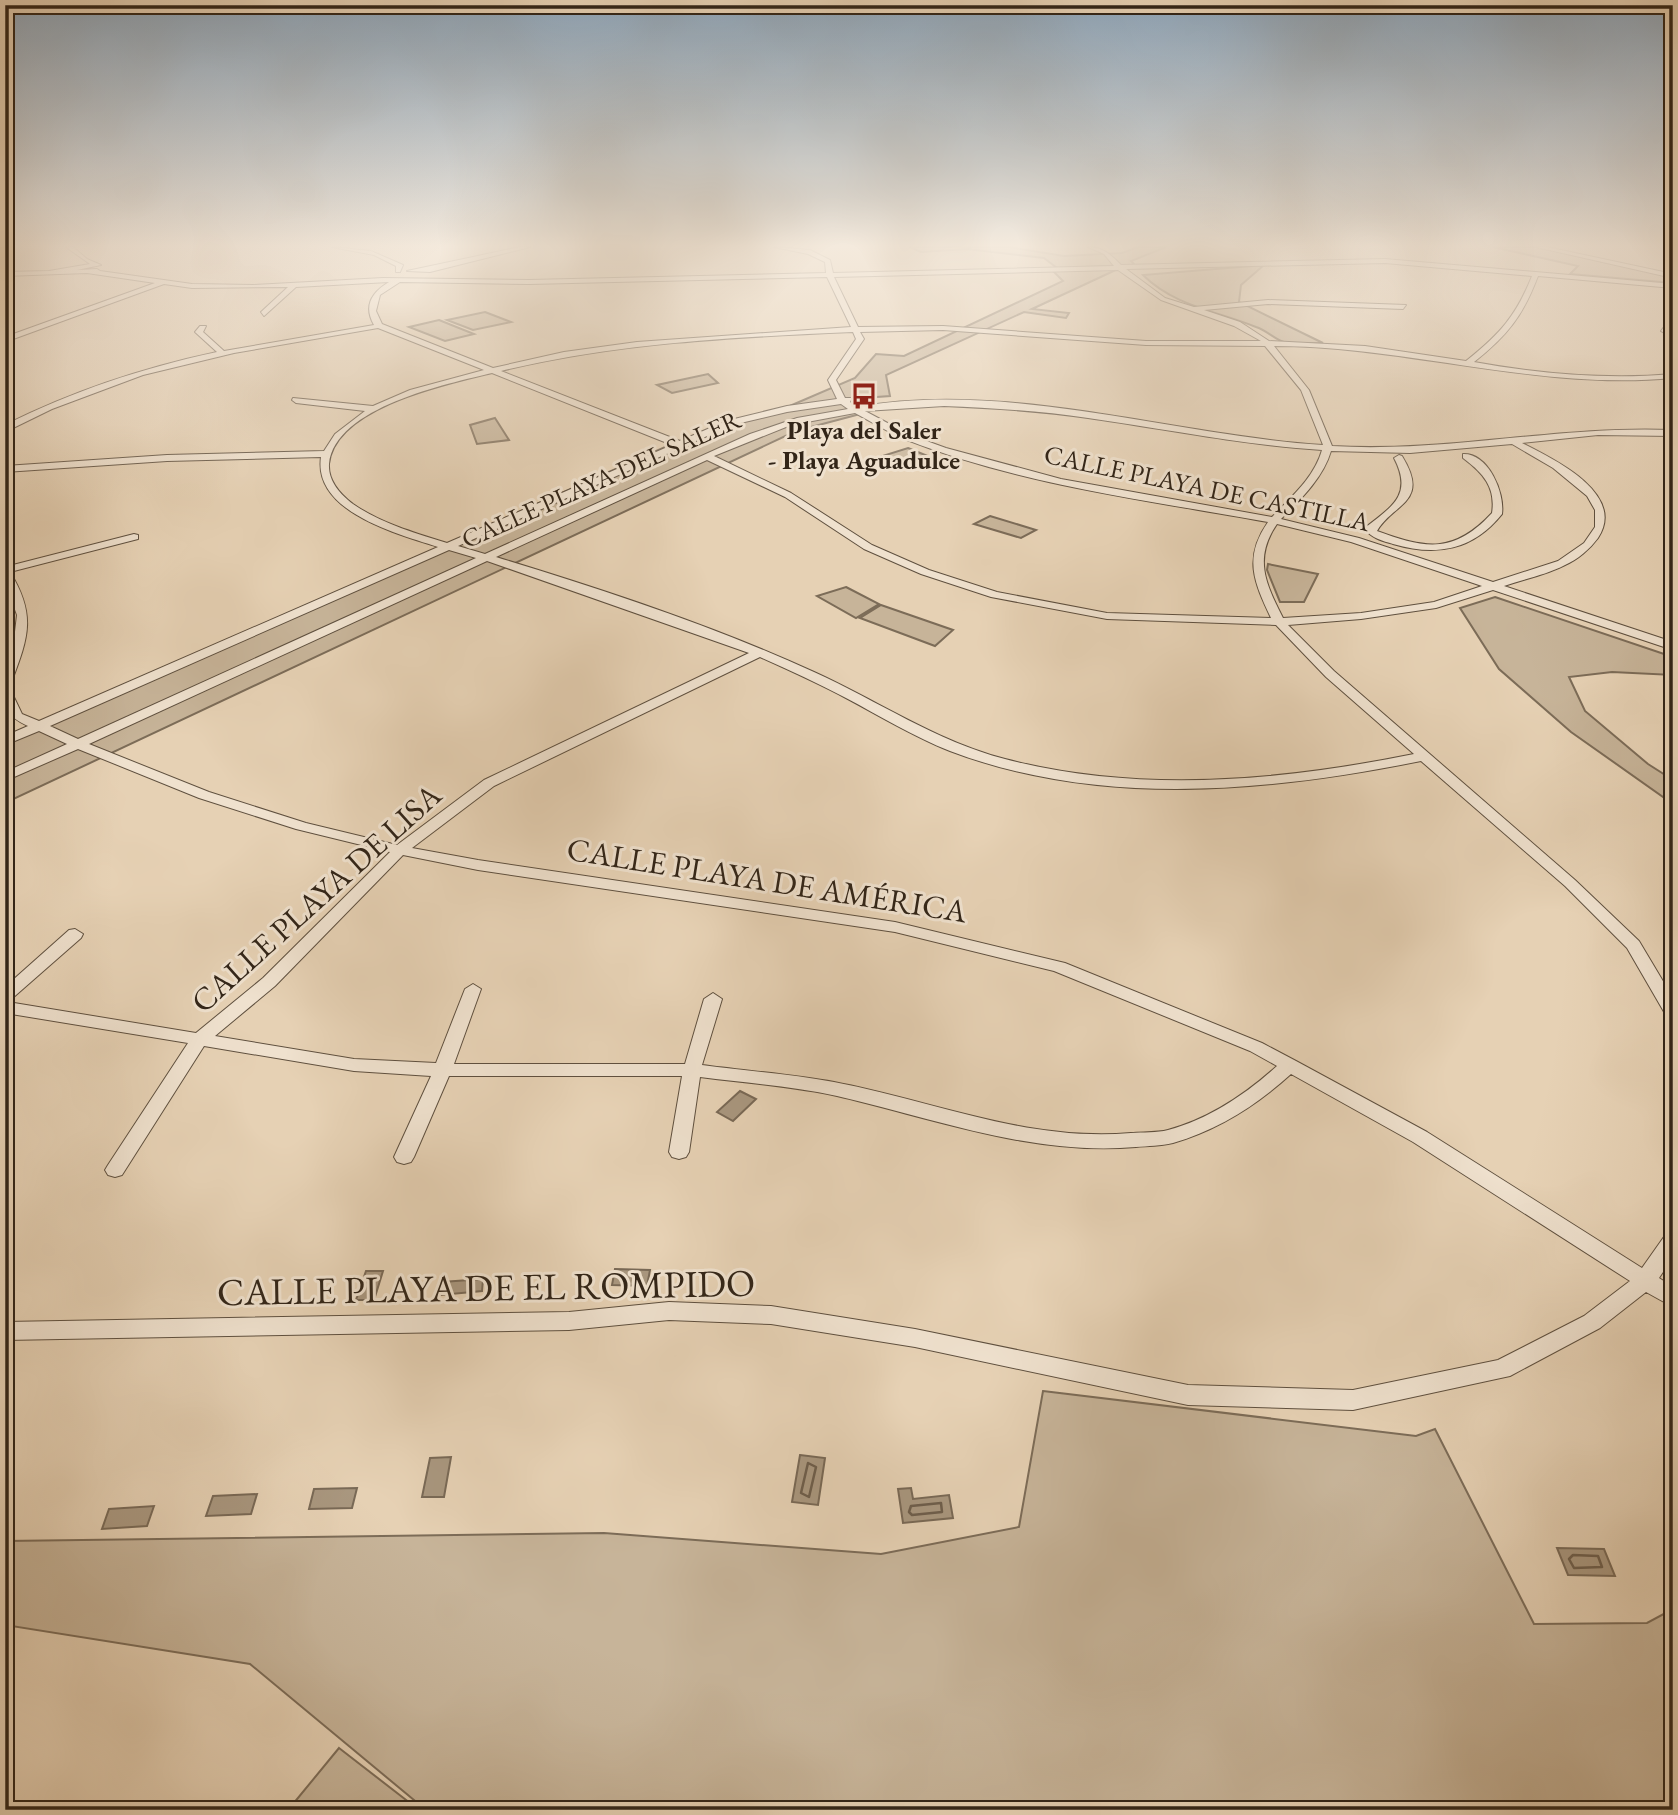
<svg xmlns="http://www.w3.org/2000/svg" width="1678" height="1815" viewBox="0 0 1678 1815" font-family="'EB Garamond',serif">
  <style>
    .green { fill: #c7b499; stroke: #7c6c58; stroke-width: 2 }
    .water { fill: #a9977f; stroke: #796956; stroke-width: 2 }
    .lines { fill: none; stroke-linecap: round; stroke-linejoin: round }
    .shore { stroke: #6e5e4c; stroke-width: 2.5 }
    .minor-casing { stroke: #5f503f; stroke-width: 2 }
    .minor { fill: #efe1ce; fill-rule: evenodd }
    .labels { text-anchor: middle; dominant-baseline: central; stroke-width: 6; stroke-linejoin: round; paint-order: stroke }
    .far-poi-label { font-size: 26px; font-weight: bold; fill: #322518; stroke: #efe1ce }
    .far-street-label { font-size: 26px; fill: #322518; stroke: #efe1ce }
    .street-label { font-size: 32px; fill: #322518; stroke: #efe1ce }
    .near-street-label { font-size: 38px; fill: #322518; stroke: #efe1ce }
  </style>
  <rect width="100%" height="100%" fill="#e6d1b4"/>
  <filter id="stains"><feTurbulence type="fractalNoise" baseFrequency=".00286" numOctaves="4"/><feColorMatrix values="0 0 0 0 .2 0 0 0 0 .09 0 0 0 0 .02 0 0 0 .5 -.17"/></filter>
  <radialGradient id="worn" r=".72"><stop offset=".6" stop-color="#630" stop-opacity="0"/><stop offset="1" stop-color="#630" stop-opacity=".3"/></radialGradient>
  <!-- green -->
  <path class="green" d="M910,247H1009L1064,256L1122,253L1138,247H1166L1131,261L1135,265L1057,268L1044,258L967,249L921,252Z
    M1493,247H1536L1673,277V283L1570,274L1578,266Z
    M1264,265L1241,285L1239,302L1323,343C1311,343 1296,345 1284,342C1276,340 1266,330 1256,327C1217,311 1174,306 1143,275Z
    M1120,268L1032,309L1069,313L1066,318L1024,312L886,375L890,396L848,399L864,413L796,431L5,803V740L672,444L730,422L785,408L855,378L876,354L904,356L1063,281L1053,271Z
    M485,312L511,322L473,330L447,320Z
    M439,320L474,334L445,341L409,327Z
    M708,374L718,383L672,393L657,385Z
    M495,418L509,440L477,444L470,425Z
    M908,448L925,455L878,470L860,463Z
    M990,516L1036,530L1021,538L974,524Z
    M1268,564L1318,574L1304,602H1280L1267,570Z
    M846,587L879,604L856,618L817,596Z
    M1495,597L1673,657V675L1612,672L1569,677L1585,711L1648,764L1673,780V804L1571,732L1499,669L1460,608Z
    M881,605L953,630L935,646L860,618Z
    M1043,1391L1416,1436L1435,1429L1534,1624L1647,1623L1673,1609V1810H426L250,1664L5,1625V1541L604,1533L881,1554L1019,1527Z
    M339,1748L419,1810H299L293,1804Z"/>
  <!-- water -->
  <path class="water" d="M740,1091L756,1099L733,1121L717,1112Z
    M615,1269L650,1270L647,1286L612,1285Z
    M366,1271H383L374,1300H356Z
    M483,1279L482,1291L441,1295L442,1282Z
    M800,1455L825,1458L818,1505L792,1502Z
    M451,1457L444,1497H422L430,1458Z
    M357,1488L352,1508L309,1509L314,1489Z
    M911,1488L913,1499L949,1495L953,1518L903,1523L898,1489Z
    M257,1494L251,1514L206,1516L213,1496Z
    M154,1506L147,1526L102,1529L109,1509Z
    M1557,1548L1604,1549L1615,1576L1568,1575Z"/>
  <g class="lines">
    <!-- shore -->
    <path class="shore" d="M808,1463L816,1467L809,1497L801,1493Z
      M941,1503L942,1512L912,1515L909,1512L911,1506Z
      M1573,1555L1598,1556L1602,1567L1574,1568L1569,1559Z"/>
    <!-- minor casing -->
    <g class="minor-casing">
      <path id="minor" d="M66,247H73L87,259L101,265L77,270L97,269L100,271L192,284L253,285L383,278L529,280L826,273L825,262L808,254L774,247L810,250L830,260L833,273L1114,266L1104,254L1088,247C1103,247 1111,255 1121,265L1385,259L1673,284V288L1538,276C1523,316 1507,336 1474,362C1541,374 1605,380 1673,374V378C1538,391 1409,346 1274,346L1309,390L1332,446C1447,453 1559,425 1673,430V436L1598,435L1522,443C1554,459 1627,494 1598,538C1590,549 1577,560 1565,565C1546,575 1524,579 1504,586L1673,642V650L1493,590L1436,608L1361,619L1288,625L1334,671L1575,880L1639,941L1673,998V1019L1667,1017L1627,948L1565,886L1421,761C1268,792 1100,808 950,751C914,737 880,716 846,698C818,683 789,670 760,657L494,786L412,848L478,860L895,922L1065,963L1262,1043L1296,1061L1427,1132L1642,1268L1666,1234L1673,1232V1257L1659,1278L1673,1287V1307L1646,1292L1600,1328L1510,1376L1353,1410L1188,1405L915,1347L771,1324L669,1320L569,1330L5,1340V1322L569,1312L669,1302L771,1306L915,1329L1188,1385L1353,1390L1498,1360L1584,1316L1630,1281L1413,1142L1291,1074C1257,1105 1218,1130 1173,1143C1161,1146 1148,1146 1136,1147C1033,1156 936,1119 837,1096C793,1086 745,1083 700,1077L689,1152L686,1157L679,1159L672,1157L669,1152L682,1076H449L414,1157L411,1162L404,1164L397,1162L394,1157L431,1076L354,1071L204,1046L122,1175L115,1177L108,1175L105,1170L108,1165L188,1043L5,1013V987L69,930L75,929L83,934L81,938L8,1002L196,1033L263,978L390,852L296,829L199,798L78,749L5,781V772L67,744L39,731L5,745V736L28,726C7,716 5,711 5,687L11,691L22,714L39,721L438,547C398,534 313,512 321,457L167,461L5,472V466L167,455L324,451L335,434L365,411L296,403L292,400L293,398L373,406L410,390L484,370L378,328L234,353L143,375L52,409L5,432V425C73,391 142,368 217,352L195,332L200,326H206L203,332L224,351L374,325C363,306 372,292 389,282L296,287L264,316L261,312L288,287L192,288L164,284L5,342V337L155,283L87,273L5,276V272L49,271L90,264ZM1385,263L1532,276C1516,316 1500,334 1466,361L1365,346L1269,341L1240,322L1204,310L1268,304L1403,309L1406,305L1268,300L1194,307L1165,298L1126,269ZM1118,270L1161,300L1234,326L1261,341H1146L943,326L858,327L834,277ZM827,277L851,327L637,342L564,352L493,368L382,324L376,311L380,295L400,282L529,284ZM943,330L1146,345L1265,346L1301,390L1323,445C1172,435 1008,380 857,407L850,402L852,398H845L836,380L864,339L860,332ZM853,332L856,339L828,380L837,399L787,406L726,421L680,441L501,371C616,343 734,337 853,332ZM492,373L672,445L447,543C415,533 380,523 353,504C340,494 328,481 329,464C335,407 447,384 492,373ZM841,404L848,409L797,418L750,434L485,554L458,546L732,425L787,412ZM944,406C993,408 1041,411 1088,418C1166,429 1243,445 1322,450C1314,478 1291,497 1272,517L1061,479L946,448L910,435L865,411ZM855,413C872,422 889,433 907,440C1022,485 1147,500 1268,522C1243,558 1254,582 1271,618L1107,613L997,592L929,570L872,545L791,493L714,456L791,425ZM1512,444L1553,468L1587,496L1595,510V527L1584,543L1558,561L1493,582L1359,538L1281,519C1301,499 1323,478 1331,451L1410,453ZM707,460L785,497L864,549L921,574L991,597L1107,619L1276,625L1326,677L1414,754C1280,781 1140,794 1005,759C936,741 878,701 814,672C714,626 601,589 496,557ZM1277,524L1351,542L1482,586L1434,602L1361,613L1283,618C1266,584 1253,559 1277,524ZM449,550L476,558L78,739L50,726ZM487,561L749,653L484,780L397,845L306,823L209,792L89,744ZM403,855L478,870L895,932L1054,971L1250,1051L1277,1066C1246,1094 1209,1119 1168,1130C1157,1133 1143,1132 1131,1133C1027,1142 934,1101 834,1082C791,1074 746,1071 702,1065L722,999L713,993L704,999L685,1064H454L481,989L473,984L465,989L436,1063L354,1059L215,1036L275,986Z
        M332,247L371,251L403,265L400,272H396V266L374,255Z
        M520,247H530L430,272L407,271Z
        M1536,247H1547L1673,274V278Z
        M1664,327L1673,331V337L1661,331Z
        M1463,454C1488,453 1505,492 1502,514C1473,550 1437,557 1393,544C1383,541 1371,538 1365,529L1366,527C1393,506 1413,494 1394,458L1399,455L1402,456C1431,503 1393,503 1377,531C1426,549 1454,554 1492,513C1496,487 1483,473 1463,458Z
        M134,534L138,535V539L10,572C37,616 28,638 11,683L5,687V666L14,640L17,615L5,583V567Z"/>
    </g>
    <!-- minor -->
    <use href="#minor" class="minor"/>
  </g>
  <!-- sky -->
  <linearGradient id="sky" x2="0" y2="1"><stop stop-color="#8fa8be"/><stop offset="0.49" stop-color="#f4eadd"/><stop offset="1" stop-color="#f4eadd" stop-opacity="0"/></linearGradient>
  <rect width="1678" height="501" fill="url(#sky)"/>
  <!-- icons -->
  <defs>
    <g id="bus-bare" transform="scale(2.1)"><path d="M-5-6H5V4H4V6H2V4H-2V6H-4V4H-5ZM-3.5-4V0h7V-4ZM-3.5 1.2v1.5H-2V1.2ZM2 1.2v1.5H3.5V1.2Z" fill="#8f2418" stroke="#efe1ce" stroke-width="2.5" paint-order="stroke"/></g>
  </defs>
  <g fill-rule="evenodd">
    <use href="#bus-bare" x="864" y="396"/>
  </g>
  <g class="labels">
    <!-- far-poi labels -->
    <g class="far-poi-label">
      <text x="864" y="430">Playa del Saler<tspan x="864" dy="30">- Playa Aguadulce</tspan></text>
    </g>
    <!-- far-street labels -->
    <g class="far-street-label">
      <text transform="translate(601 479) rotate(-24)">CALLE PLAYA DEL SALER</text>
      <text transform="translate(1207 488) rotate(12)">CALLE PLAYA DE CASTILLA</text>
    </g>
    <!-- street labels -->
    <g class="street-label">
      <text transform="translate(767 880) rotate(9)">CALLE PLAYA DE AMÉRICA</text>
      <text transform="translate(316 898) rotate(-42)">CALLE PLAYA DE LISA</text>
    </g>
    <!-- near-street labels -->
    <g class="near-street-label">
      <text transform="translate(486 1287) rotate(-1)">CALLE PLAYA DE EL ROMPIDO</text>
    </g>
  </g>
  <!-- margin -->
  <rect width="1678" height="1815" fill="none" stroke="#e6d1b4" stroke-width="28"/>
  <rect x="7" y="7" width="1664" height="1801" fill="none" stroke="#322518" stroke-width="3.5"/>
  <rect x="14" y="14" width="1650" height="1787" fill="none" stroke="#322518" stroke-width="2"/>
  <rect width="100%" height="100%" filter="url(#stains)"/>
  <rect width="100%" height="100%" fill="url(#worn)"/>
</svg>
